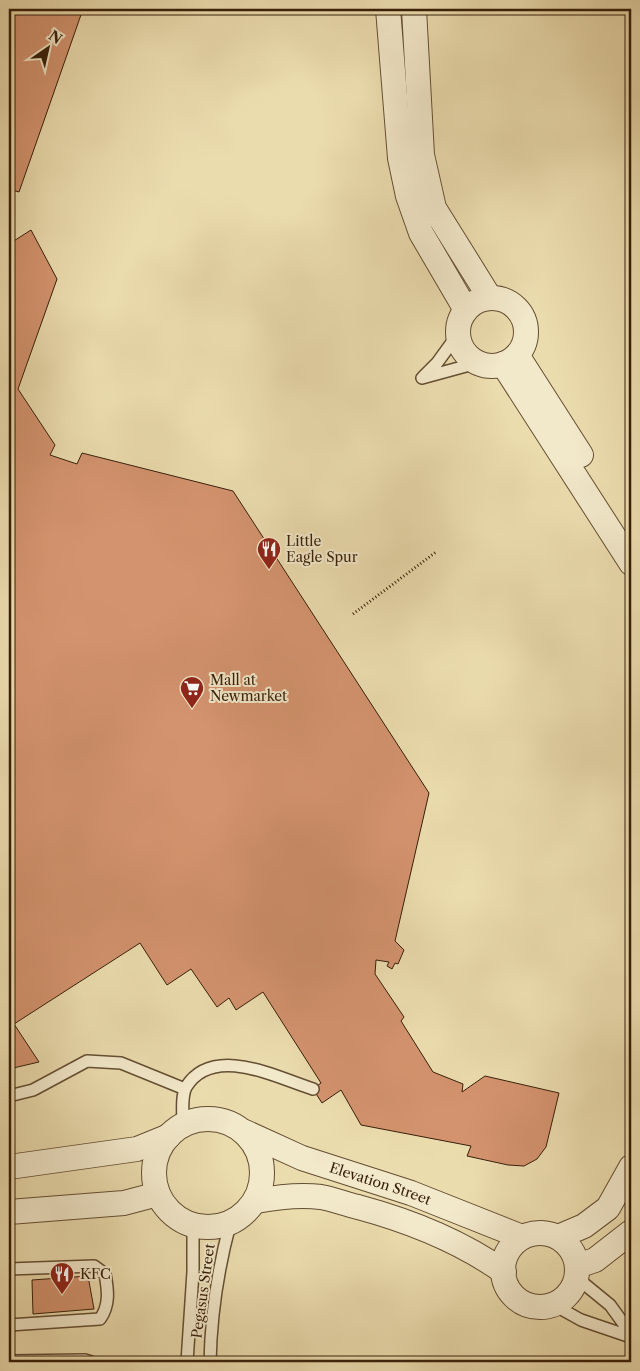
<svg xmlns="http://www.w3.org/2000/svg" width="640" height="1371" viewBox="0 0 640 1371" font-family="'Libre Caslon Text',serif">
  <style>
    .building { fill: #d3936e; stroke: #371f09 }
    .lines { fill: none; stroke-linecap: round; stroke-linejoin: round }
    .lane-casing { stroke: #644e32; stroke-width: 14 }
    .street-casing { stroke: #644e32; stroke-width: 26 }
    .path { stroke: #371f09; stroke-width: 3; stroke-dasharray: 1 2.5; stroke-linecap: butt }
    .lane { stroke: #f2e8ca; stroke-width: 11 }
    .street { stroke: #f2e8ca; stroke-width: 24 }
    .labels { text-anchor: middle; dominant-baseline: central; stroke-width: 4; stroke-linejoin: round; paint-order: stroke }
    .poi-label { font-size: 14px; fill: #371f09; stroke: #f2e8ca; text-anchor: start }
    .street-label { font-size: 14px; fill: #371f09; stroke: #f2e8ca }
  </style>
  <rect width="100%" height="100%" fill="#ebdcae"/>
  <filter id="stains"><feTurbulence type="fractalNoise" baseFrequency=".004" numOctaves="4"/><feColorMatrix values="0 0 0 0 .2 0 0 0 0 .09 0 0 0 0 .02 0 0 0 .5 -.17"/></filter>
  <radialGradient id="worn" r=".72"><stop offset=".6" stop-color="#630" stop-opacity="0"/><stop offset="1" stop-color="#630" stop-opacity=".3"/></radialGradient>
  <!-- building -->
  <path class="building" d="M9,9H83L19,192L9,189Z
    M31,230L57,279L18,389L55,445L50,455L77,464L82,453L233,491L429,793L395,941L404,950L398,964L395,963L392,969L387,966L389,962L376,960L375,974L404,1017L401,1021L433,1072L463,1084L462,1092L485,1076L559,1093L546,1147L537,1159L524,1166L508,1165L467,1156L471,1146L361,1125L341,1090L322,1103L313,1089L321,1083L263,992L236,1010L229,998L217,1007L191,969L167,985L140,943L14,1024L39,1062L9,1069V244Z
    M88,1276L94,1309L33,1314L32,1280Z"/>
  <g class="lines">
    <!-- lane casing -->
    <g class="lane-casing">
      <path id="lane" d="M423,377L437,363L458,334
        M422,378L477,363
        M9,1096L33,1090L87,1061L121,1063L185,1089
        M183,1125C183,1115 181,1096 186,1087C213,1044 276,1077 313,1089
        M9,1269L94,1266L105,1274C108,1290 110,1305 100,1319L9,1325
        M577,1278L610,1305L631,1334
        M554,1305L581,1320L631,1337
        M9,1361L85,1360L91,1362
        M187,1362L193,1272V1226
        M210,1362C211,1315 218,1269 230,1224"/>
    </g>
    <!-- street casing -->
    <g class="street-casing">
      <g id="street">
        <path d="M388,9L400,158L408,196L421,233L466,310"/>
        <path d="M414,9L422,155L434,208L490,298"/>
        <circle cx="492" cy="332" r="34"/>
        <path d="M517,355L581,455"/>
        <path d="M503,364L631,563"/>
        <circle cx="208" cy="1173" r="54"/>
        <path id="s1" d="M245,1132L302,1158L411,1193L522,1237"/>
        <path d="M9,1167L137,1149L169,1136"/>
        <path d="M256,1201C277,1197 299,1194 321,1197C333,1199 345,1204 358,1207C410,1221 459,1240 504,1272"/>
        <path d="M9,1212L124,1203L158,1194"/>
        <circle cx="540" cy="1270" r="37"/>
        <path d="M558,1237L584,1226L608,1208L631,1167"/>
        <path d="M577,1266L595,1260L631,1232"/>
      </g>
    </g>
    <!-- path -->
    <path class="path" d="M353,614L436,552"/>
    <!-- lane -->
    <use href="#lane" class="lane"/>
    <!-- street -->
    <use href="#street" class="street"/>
  </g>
  <!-- icons -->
  <defs>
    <g id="restaurant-pin" transform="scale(1.25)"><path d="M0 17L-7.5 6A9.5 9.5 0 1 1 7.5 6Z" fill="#8f2418" stroke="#f2e8ca"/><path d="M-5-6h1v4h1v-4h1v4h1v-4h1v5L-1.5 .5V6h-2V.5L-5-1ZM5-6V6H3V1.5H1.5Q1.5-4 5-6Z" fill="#fff"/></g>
    <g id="supermarket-pin" transform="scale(1.25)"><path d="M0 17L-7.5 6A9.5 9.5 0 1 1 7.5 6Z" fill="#8f2418" stroke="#f2e8ca"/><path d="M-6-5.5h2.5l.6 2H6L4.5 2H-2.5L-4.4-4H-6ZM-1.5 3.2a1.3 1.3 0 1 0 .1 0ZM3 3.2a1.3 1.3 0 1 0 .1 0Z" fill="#fff"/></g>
  </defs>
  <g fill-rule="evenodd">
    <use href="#restaurant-pin" x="269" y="549"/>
    <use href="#supermarket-pin" x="192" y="688"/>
    <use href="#restaurant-pin" x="62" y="1274"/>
  </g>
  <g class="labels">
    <!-- poi labels -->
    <g class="poi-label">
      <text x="286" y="541">Little<tspan x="286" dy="16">Eagle Spur</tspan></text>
      <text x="210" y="680">Mall at<tspan x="210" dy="16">Newmarket</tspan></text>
      <text x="80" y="1274">KFC</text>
    </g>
    <!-- street labels -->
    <g class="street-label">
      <text stroke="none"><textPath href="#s1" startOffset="145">Elevation Street</textPath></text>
      <text transform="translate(203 1291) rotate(-82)">Pegasus Street</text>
    </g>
  </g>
  <!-- margin -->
  <rect width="640" height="1371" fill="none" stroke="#ebdcae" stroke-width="30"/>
  <rect x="10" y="10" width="620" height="1351" fill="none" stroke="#371f09" stroke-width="2.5"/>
  <rect x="15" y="15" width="610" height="1341" fill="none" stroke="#371f09"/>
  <!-- north arrow -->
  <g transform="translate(48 48) rotate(34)" stroke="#f2e8ca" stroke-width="4" paint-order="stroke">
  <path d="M0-4L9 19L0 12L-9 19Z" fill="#371f09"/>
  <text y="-8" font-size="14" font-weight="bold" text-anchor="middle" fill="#371f09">N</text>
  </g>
  <rect width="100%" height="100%" filter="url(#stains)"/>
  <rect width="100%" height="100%" fill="url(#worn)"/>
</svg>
